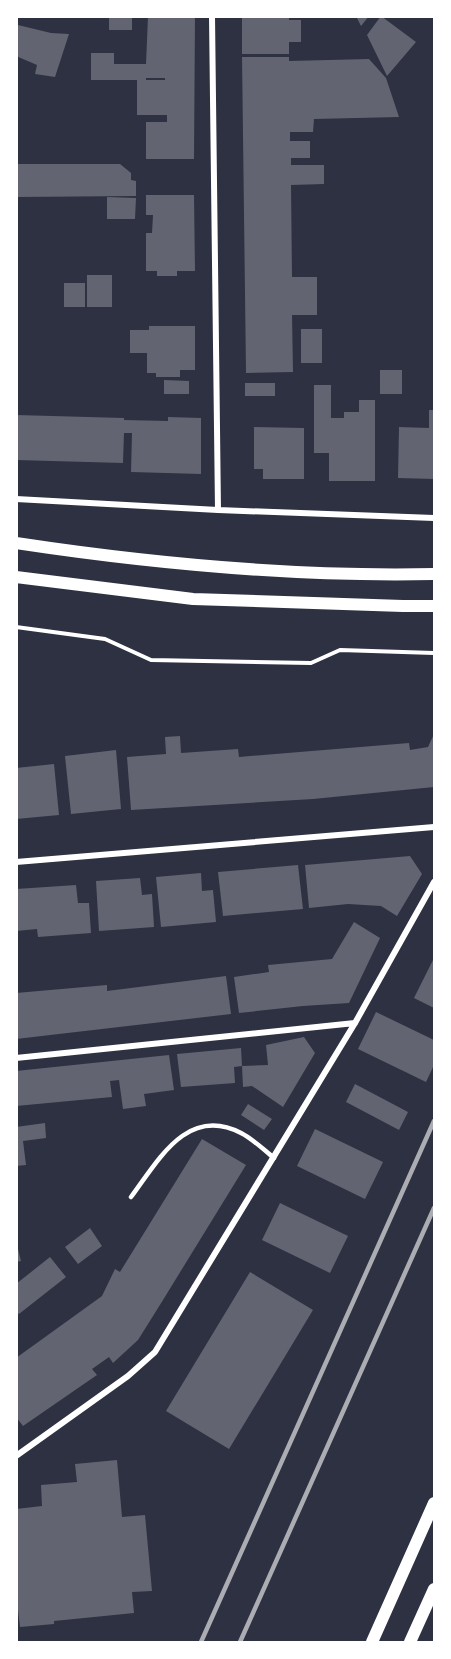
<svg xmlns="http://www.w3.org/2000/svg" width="451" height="1659" viewBox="0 0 451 1659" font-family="'Fira Sans',sans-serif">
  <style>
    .building { fill: #626471; fill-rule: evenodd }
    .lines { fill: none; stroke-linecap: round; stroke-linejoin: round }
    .path { stroke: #fff; stroke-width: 4 }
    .service { stroke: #fff; stroke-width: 4.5 }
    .minor { stroke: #fff; stroke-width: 6 }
    .secondary { stroke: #fff; stroke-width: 12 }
    .rail { stroke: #abadb3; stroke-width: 4.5 }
  </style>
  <rect width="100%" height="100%" fill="#2d3142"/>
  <!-- building -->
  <path class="building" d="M109,16H132V30H109Z
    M148,16H195L194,159H146V122H167V115H137V80H91V53H114V64H146ZM146,78H165V80H146Z
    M242,16H289V20H301V42H289V54H242Z
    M356,16H369L361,26Z
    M381,16L416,42L387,76L367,35Z
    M18,25L51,33L69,34L55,77L35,74L37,65L16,56Z
    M242,57H289V61L369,59L386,78L399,117L314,119L313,132H290V141H310V158H291V165H324V184L291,185L292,277H317V315H292L293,372L246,373Z
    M16,164H120L131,173V180L136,181V196L16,197Z
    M146,195H194L195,271H177V276H157V271H146V233H152L153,215H146Z
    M107,197L136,198L135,219H107Z
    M87,275H112V307H87Z
    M64,283H85V307H64Z
    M149,326H195V370H180V377H156V373H147V353H130V330H149Z
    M301,329H322V363H301Z
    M380,370H402V394H380Z
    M164,380L189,381V394H164Z
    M245,383H275V396H245Z
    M314,385H331V418H344V412H359V400H375V481H329V453H314Z
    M429,410H434V479L398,478L399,427L429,428Z
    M16,415L124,418V420L168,421V417L201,418V474L131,472L132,433H124L123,463L16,460Z
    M254,427L304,428V479H263V469H254Z
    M434,734V787L313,799L131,810L127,757L166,754L165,737L180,736L181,753L238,749L239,757L409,743L410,750L428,747Z
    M116,750L121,809L71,814L65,756Z
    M54,764L59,815L16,819V768Z
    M410,856L422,874L397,916L381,906L348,904L309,908L305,865Z
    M298,865L303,909L223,916L218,872Z
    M201,873L202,891L213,890L216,922L161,927L156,877Z
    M140,878L142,895L152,894L154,927L99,931L96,881Z
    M76,885L78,903H89L91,933L38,937L37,929L16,931V889Z
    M354,922L380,938L349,1003L303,1006L239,1013L234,977L269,972L268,965L332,959Z
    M433,960L434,961V1008L414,998Z
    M226,976L231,1014L16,1039V993L107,985V991Z
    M376,1012L434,1040V1065L426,1082L358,1049Z
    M304,1037L315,1053L283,1107L252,1086L243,1087L242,1066L268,1065L266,1045Z
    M241,1048L242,1066L234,1067L235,1083L181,1087L177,1054Z
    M169,1055L174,1090L144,1094L146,1106L123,1109L119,1080L110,1081L112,1097L16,1106V1071Z
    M355,1084L408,1112L399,1130L346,1102Z
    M248,1104L272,1119L264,1130L241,1115Z
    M45,1123L46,1138L23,1141L26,1165L16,1166V1127Z
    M315,1129L383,1162L365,1199L297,1166Z
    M202,1139L246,1165L163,1300L138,1340L113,1363L109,1357L92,1369L97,1375L23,1426L16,1417V1358L102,1296L115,1269L120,1272Z
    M280,1203L348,1236L330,1273L262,1240Z
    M90,1228L102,1246L78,1264L65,1247Z
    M16,1241L21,1261L16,1262Z
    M50,1257L66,1277L19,1314L16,1312V1284Z
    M250,1272L313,1310L229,1449L166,1411Z
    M117,1460L122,1517L145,1515L152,1591L132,1592L134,1613L54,1621V1624L20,1627L18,1610H16V1509L42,1506L41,1485L77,1482L75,1464Z"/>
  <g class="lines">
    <!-- path -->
    <path class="path" d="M16,627L105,639L151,660L311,663L340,650L434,653"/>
    <!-- service -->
    <path class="service" d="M131,1197C158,1161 187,1105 241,1133C253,1139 264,1150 274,1158"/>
    <!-- minor -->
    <path class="minor" d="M212,16L218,510
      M16,499L218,510L434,518
      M16,862L434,827
      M16,1058L355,1023
      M16,1456L128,1376L155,1352L355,1023L434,882"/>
    <!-- secondary -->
    <path class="secondary" d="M16,543C155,564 294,577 434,574
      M16,577L193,599L403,606H434
      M372,1642L434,1503
      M410,1642L434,1589"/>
    <!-- rail -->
    <path class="rail" d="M201,1642L434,1121
      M240,1642L434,1208"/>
  </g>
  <!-- border -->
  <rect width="451" height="1659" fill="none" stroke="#ffffff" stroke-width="36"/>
</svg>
